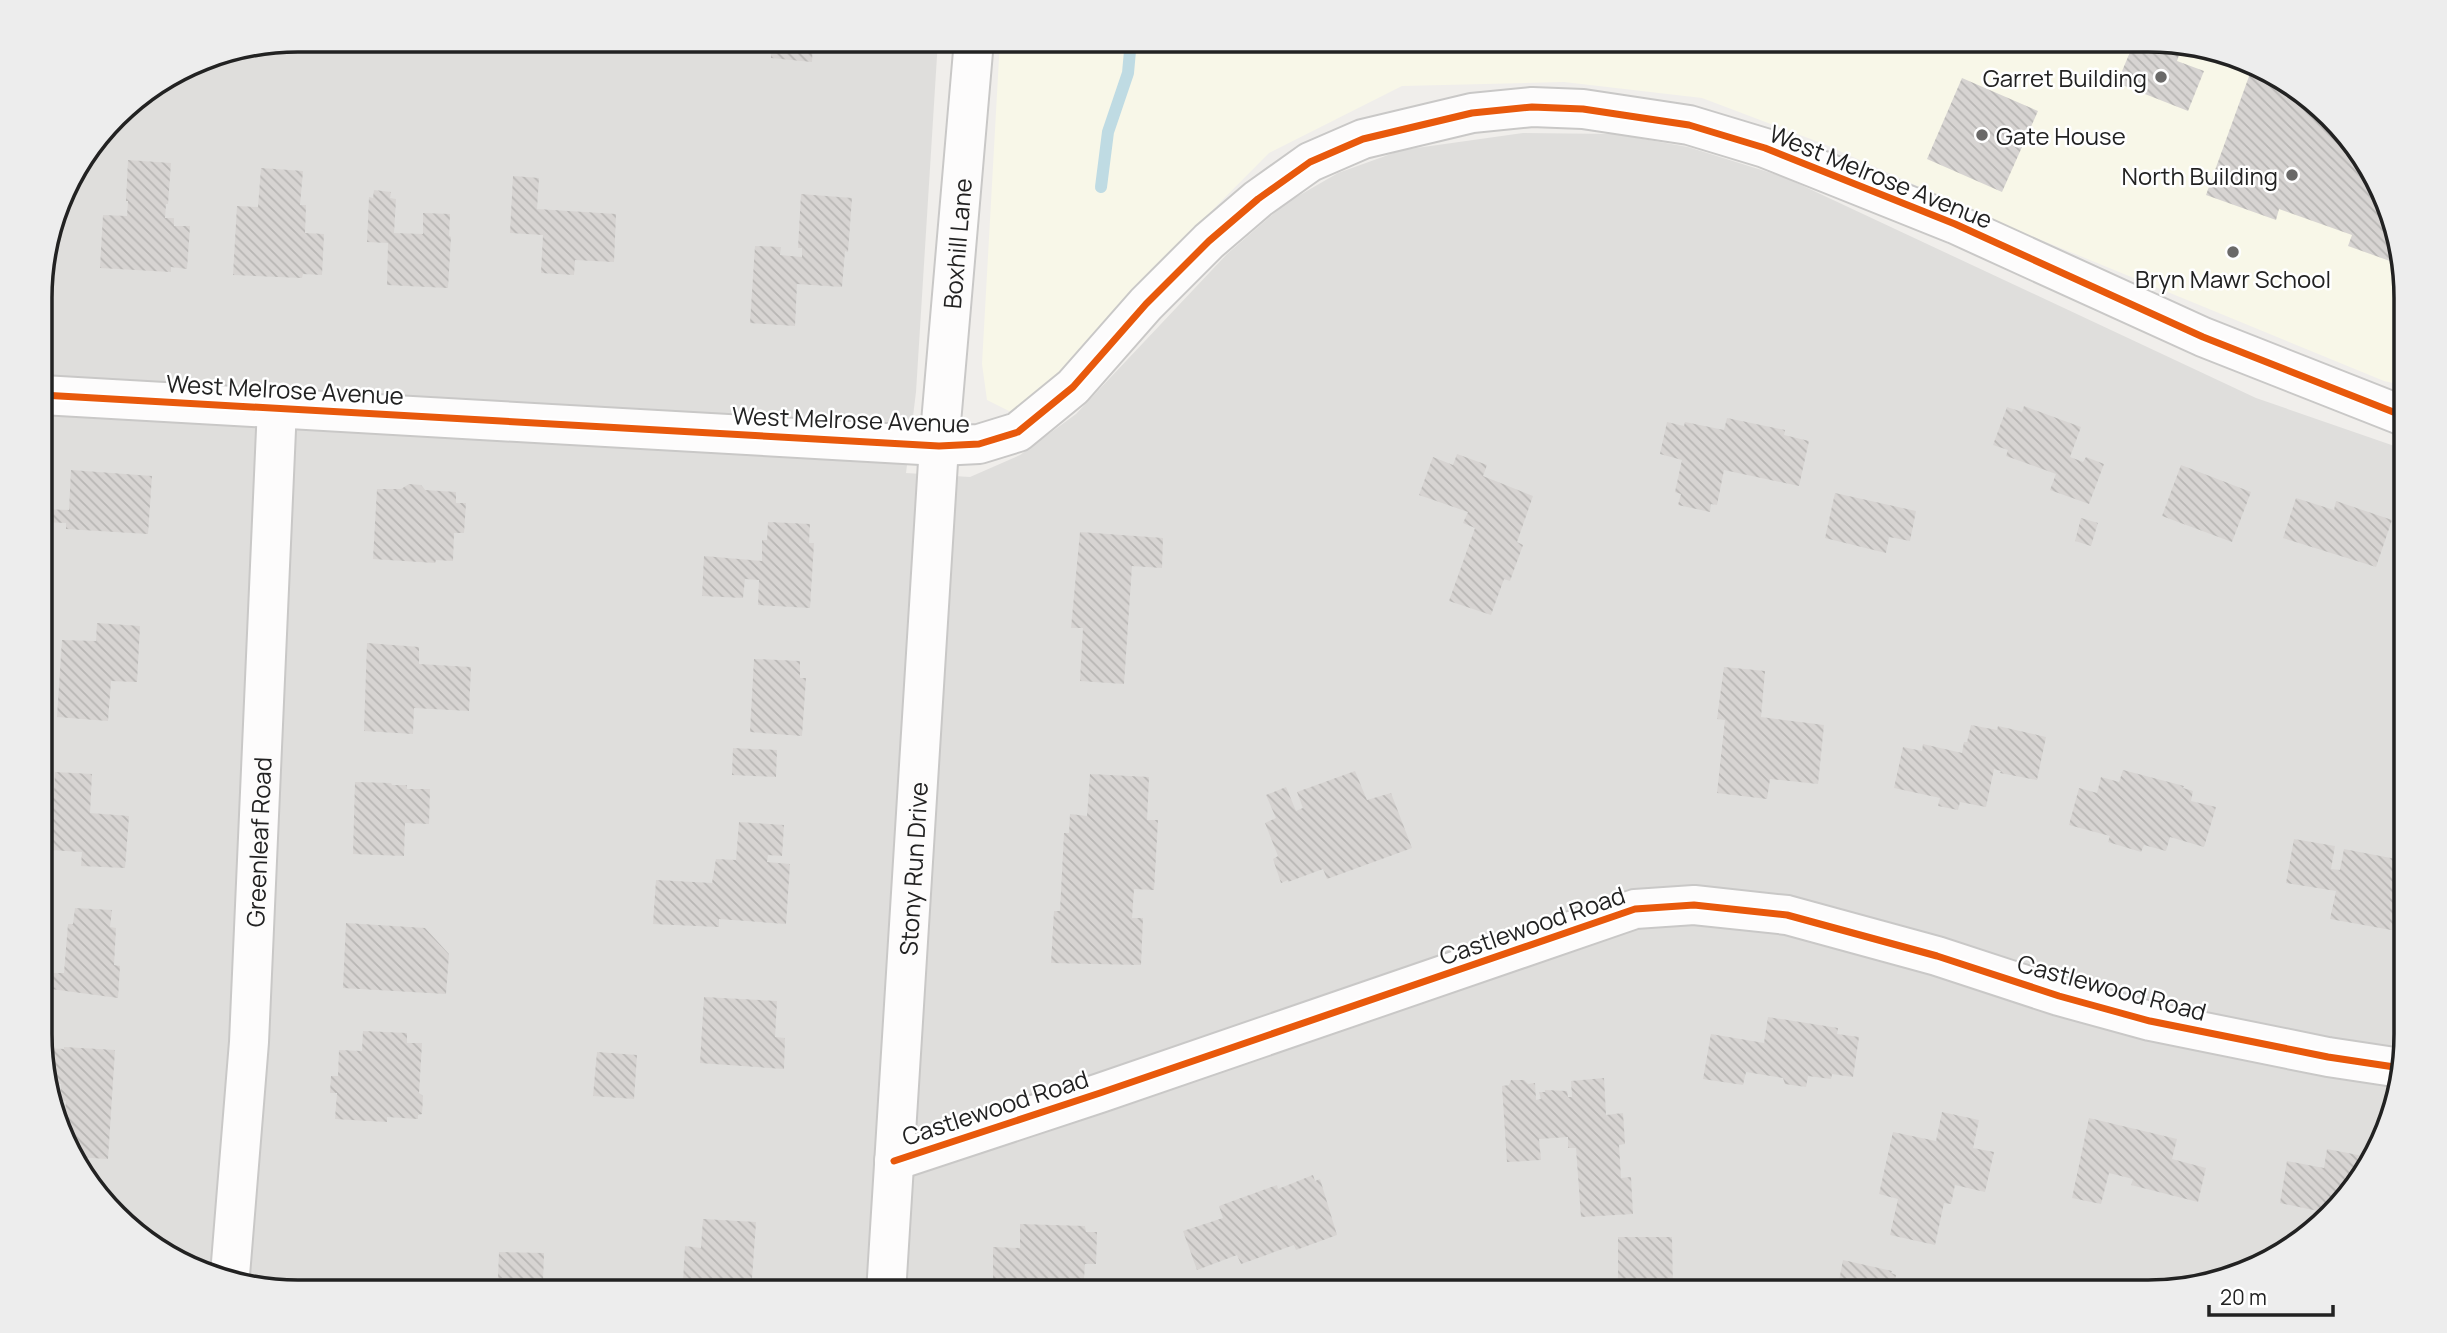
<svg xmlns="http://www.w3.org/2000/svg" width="2447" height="1333" viewBox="0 0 2447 1333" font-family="Manrope,sans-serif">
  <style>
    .residential { fill: #dfdedc }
    .education { fill: #f8f7e8 }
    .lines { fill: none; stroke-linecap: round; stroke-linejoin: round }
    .stream { stroke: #bfdbe3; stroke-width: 12 }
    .building { fill: url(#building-back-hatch) }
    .minor-casing { stroke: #c9c8c7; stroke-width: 42 }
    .minor { stroke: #fdfcfc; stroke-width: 38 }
    .cycleway-casing { stroke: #fff; stroke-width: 11 }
    .cycleway { stroke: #e8590c; stroke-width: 7 }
    .poi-dot { fill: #6a6968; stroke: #fff; stroke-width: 2.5 }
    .labels { text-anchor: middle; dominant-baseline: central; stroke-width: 5; stroke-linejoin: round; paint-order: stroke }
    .poi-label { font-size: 24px; fill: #222; stroke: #fff; text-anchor: end }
    .street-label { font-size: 24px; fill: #222; stroke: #fff }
    .rim { fill: none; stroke: #222; stroke-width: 3.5 }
  </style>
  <defs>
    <pattern id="building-back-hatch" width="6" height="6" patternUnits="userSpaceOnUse" patternTransform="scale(1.75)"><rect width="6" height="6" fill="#d7d4d2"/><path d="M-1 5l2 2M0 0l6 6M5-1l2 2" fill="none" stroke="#b8b6b4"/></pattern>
  </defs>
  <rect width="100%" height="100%" fill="#f0eeeb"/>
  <!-- residential -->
  <path class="residential" d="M298,40H938L916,392L906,473L970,477L1020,455L1076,414L1227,254L1286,203L1338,173L1402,150L1523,133L1615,134L1688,147L1784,177L2256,398L2406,450V1051L2372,1163L2332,1217L2278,1258L2165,1292L298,1293L170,1258L84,1178L42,1068V265L67,184L128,105L200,60Z"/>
  <!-- education -->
  <path class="education" d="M1000,40H2149L2277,75L2364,155L2406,281V386L2384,381L2000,223L1824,144L1702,98L1564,82L1402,86L1269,153L1130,293L1051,389L1011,412L987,400L982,364Z"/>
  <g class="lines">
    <!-- stream -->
    <path class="stream" d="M1101,187L1108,132L1128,73L1131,40"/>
  </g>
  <!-- building -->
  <path class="building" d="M782,40H813L812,62L771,58V52L782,53Z
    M2155,42L2181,49L2177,61L2204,71L2188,111L2117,83L2133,45L2151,52Z
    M2252,68L2277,75L2364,155L2401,265L2348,246L2352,235L2279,209L2276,220L2206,195Z
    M1962,78L2038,111L2002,192L1927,159Z
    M128,160L171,163L168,204H166L165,218H174V226H190L187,269L171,267V272L100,268L103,215L127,216L128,201H126Z
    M261,168L303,171L300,205H306L305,233L324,234L322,275L303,274L302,278L233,275L237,206L258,207Z
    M513,176L539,178L537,209L616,214L614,262L575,260L574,275L541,273L543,235L510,233Z
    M374,190L391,192L390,198L396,199L394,233L423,234V213L450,214L449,236L451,237L448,288L387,285L388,243L367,242L369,197L373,198Z
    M801,194L852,198L848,252L845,251L842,287L797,284L795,326L750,323L755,246L781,247L780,255L802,257V248H798Z
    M2024,406L2081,427L2070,457L2083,462L2086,457L2104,464L2089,504L2050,490L2056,474L2006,456L2008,450L1993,445L2007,407L2022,412Z
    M1727,418L1785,430L1784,435L1809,441L1799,486L1724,470L1717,505L1711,504L1710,512L1678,505L1681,494L1675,492L1682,460L1660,454L1667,422L1684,426L1685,422L1724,430Z
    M1457,454L1487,465L1483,476L1533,496L1517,542L1523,545L1510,581L1504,579L1491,615L1449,601L1475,528L1463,523L1468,512L1419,495L1433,457L1453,465Z
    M2181,465L2251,492L2232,542L2162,516Z
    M71,470L152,476L148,534L66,529V523L42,522V509L69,510Z
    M409,484L421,485L425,490L456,492V503H466L464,533H454L453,561L436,560L435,563L373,559L377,489H401Z
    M1835,493L1916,511L1910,541L1889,537L1886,553L1825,538Z
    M2296,498L2334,510L2336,501L2392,520L2376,567L2283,538Z
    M2081,518L2098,523L2091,546L2075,541Z
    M768,522L810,524L809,543H814L810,608L758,605L759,580L745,579L743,598L702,596L704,556L762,561V540H767Z
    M1080,532L1163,538L1162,568L1132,566L1124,684L1080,681L1083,628H1071Z
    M97,623L140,626L137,682L111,681L108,721L57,717L62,640L96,641Z
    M367,643L419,647V664L471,667L469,711L414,708L413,734L364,731Z
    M754,659L800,661V678H806L802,736L750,732Z
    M1724,667L1765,671L1761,717L1824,725L1818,784L1770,779L1767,799L1717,793L1725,720L1717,719Z
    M1971,725L1997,730L1998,726L2046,737L2037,780L2000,773L2001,771L1994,769L1986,807L1960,802L1958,810L1938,806L1940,798L1894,788L1903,747L1922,751L1923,744L1962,753L1964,742H1967Z
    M733,748L777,750L776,777L732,775Z
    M2123,770L2184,786L2183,788L2193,791L2191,801L2216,807L2204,847L2170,837L2166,851L2144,845L2141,852L2108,842L2110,836L2069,825L2079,788L2097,793L2101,777L2119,782Z
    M1355,771L1367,800L1391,793L1412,848L1327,879L1323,869L1288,882V880L1281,883L1273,859L1278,856L1265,823L1276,818L1266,795L1286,787L1296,811L1303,808L1297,792Z
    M55,772L92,774L90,813L129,816L125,868L81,866L82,852L50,850L52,826H42V792L54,793Z
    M1090,774L1149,777L1147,820H1158L1154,890L1134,889L1132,918H1143L1141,965L1051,963L1054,911H1060L1064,833H1069L1070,814L1087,816Z
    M355,782L391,783L392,785H407V789H430L429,824L405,823L404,856L353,854Z
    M739,822L784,825L782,856L768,855L767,862L790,864L786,924L719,919V927L653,924L656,880L712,883L716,859L736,860Z
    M2294,839L2335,846L2331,869L2340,870L2344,849L2406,861V881L2397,931L2330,919L2336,891L2286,883Z
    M75,908L112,910L110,927L116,928L114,965L120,966L118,998L51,989L52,973H64L68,924H73Z
    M346,923L425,928L449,954L446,994L343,988Z
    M704,997L777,1001L775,1037L785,1038L784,1069L700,1063Z
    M1768,1017L1838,1028L1837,1034L1859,1037L1853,1077L1832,1074L1831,1079L1808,1076L1806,1087L1785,1084L1783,1078L1746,1072L1743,1085L1703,1079L1711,1034L1764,1043Z
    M363,1031L407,1033V1043H422L419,1093L423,1096L422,1114L418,1115V1119L387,1117V1122L335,1119L337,1093H330L331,1076H338L339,1050L362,1051Z
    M64,1047L115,1050L108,1159L76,1157L64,1126L66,1101H60L61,1084L48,1083L44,1073L46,1048L64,1049Z
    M597,1052L637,1055L634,1099L593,1096Z
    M1604,1078L1606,1115L1623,1113L1625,1144L1619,1145L1621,1178L1631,1177L1633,1214L1581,1217L1576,1148H1568V1137L1539,1139L1541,1160L1507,1162L1502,1086L1509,1085L1511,1080H1524L1528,1084L1535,1083L1536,1100L1541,1099L1539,1092H1545V1090L1567,1091L1568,1097H1572L1571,1081Z
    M1942,1112L1979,1120L1973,1148L1994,1152L1985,1192L1955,1185L1951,1204L1944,1203L1935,1245L1890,1235L1898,1199L1879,1194L1893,1132L1936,1141Z
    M2089,1118L2177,1139L2172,1159L2206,1168L2198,1202L2131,1185L2133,1179L2109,1173L2101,1204L2072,1198Z
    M2327,1149L2374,1158L2372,1163L2332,1217L2328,1220L2316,1218L2318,1211L2280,1203L2287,1161L2324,1168Z
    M1313,1175L1315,1181L1320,1179L1337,1235L1296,1250L1294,1245L1241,1264L1237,1255L1197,1270L1183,1231L1223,1218L1219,1206L1277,1185L1278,1189Z
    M703,1219L756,1222L751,1293H698L699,1283L683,1282L685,1246L701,1248Z
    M1020,1224L1085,1226L1086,1232H1097L1096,1264H1085L1083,1293H1020V1285H993V1247L1020,1248Z
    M1618,1237H1672L1673,1289H1618Z
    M499,1252L544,1253L543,1283L521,1282V1279L498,1278Z
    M1843,1260L1892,1271L1891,1273L1896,1275L1892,1292H1837Z"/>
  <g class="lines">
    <!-- minor casing -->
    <g class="minor-casing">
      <g id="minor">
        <path d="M42,395L939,446L979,444L1018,432L1073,387L1146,304L1209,241L1258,199L1310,162L1363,139L1472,113L1532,107L1583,109L1689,125L1765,148L1955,224L2203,337L2406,417"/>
        <path d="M894,1161L1100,1093L1635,909L1694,905L1787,915L1937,956L2059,996L2150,1021L2328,1057L2401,1068"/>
        <path id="s1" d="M230,1275L249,1042L277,407"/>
        <path id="s2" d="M886,1293L939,446L974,40"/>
      </g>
    </g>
    <!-- minor -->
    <use href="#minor" class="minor"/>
    <!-- cycleway casing -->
    <g class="cycleway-casing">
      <path id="cycleway" d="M42,395L939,446L979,444L1018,432L1073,387L1146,304L1209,241L1258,199L1310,162L1363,139L1472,113L1532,107L1583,109L1689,125L1765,148L1955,224L2203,337L2406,417
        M894,1161L1100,1093L1635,909L1694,905L1787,915L1937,956L2059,996L2150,1021L2328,1057L2401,1068"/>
    </g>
    <!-- cycleway -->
    <use href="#cycleway" class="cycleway"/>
  </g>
  <!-- markers -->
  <g class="poi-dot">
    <circle cx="2161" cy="77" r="7"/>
    <circle cx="1982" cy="135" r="7"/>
    <circle cx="2292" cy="175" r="7"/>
    <circle cx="2233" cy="252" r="7"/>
  </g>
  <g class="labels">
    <!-- poi labels -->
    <g class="poi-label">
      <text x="2147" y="77">Garret Building</text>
      <text x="1996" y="135" text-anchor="start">Gate House</text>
      <text x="2278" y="175">North Building</text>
      <text x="2233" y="278" text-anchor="middle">Bryn Mawr School</text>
    </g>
    <!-- street labels -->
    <g class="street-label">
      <text transform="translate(1881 176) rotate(22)">West Melrose Avenue</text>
      <text stroke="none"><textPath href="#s2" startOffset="1052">Boxhill Lane</textPath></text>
      <text transform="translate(285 389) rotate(3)">West Melrose Avenue</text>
      <text transform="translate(851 419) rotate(2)">West Melrose Avenue</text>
      <text stroke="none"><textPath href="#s1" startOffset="434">Greenleaf Road</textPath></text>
      <text stroke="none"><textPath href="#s2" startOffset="425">Stony Run Drive</textPath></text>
      <text transform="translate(1532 925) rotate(-19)">Castlewood Road</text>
      <text transform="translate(2112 987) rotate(15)">Castlewood Road</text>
      <text transform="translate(995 1107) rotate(-18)">Castlewood Road</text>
    </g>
  </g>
  <!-- crop -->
  <path d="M0 0H2447V1333H0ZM298 52H2148A246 246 0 0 1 2394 298V1034A246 246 0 0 1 2148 1280H298A246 246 0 0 1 52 1034V298A246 246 0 0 1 298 52Z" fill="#ededed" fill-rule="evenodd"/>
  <path class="rim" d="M298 52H2148A246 246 0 0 1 2394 298V1034A246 246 0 0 1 2148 1280H298A246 246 0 0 1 52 1034V298A246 246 0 0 1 298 52Z"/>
  <!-- scale -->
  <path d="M2209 1305v10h124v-10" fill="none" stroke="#222222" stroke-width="3.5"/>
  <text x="2220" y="1305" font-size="21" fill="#222222" stroke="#ffffff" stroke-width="5" paint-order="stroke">20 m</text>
</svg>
